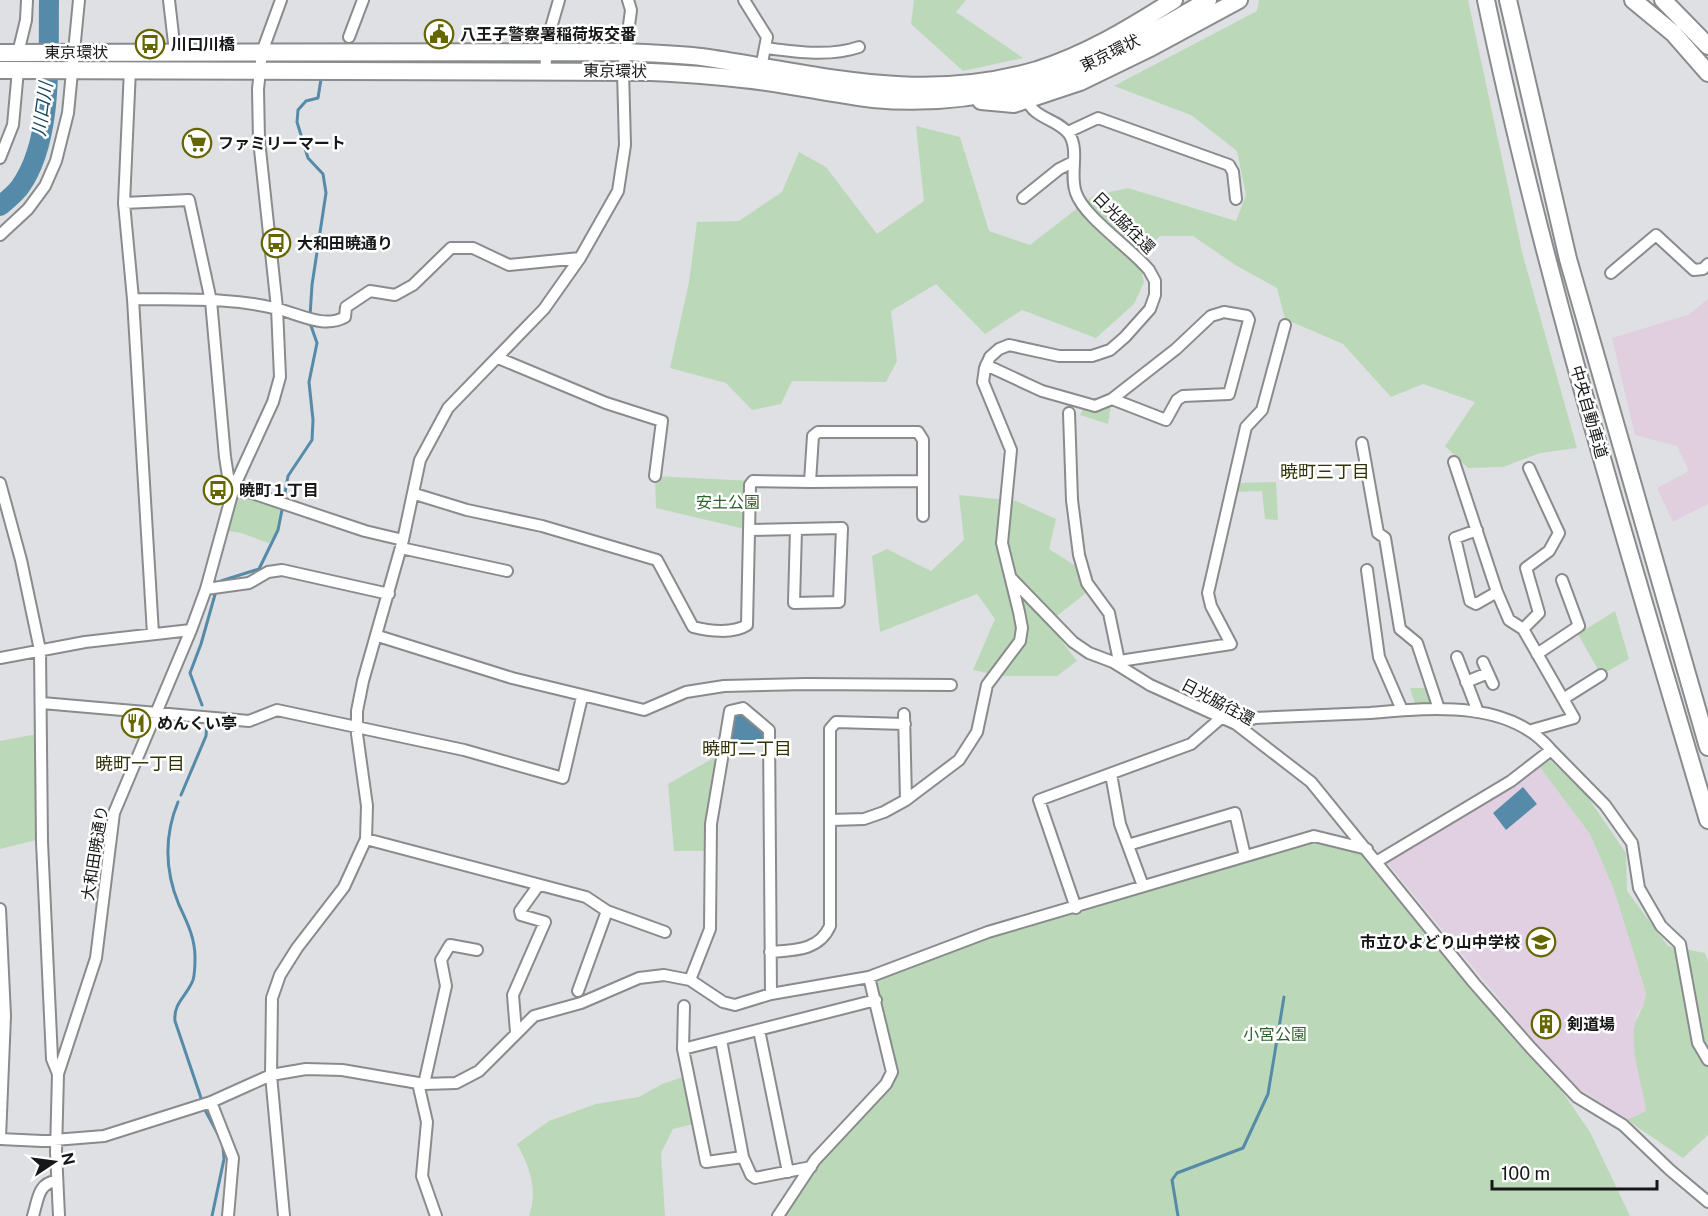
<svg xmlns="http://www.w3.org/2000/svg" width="1708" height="1216" viewBox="0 0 1708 1216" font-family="'Public Sans','Noto Sans JP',sans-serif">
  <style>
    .commercial { fill: #e1cfe0 }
    .education { fill: #e0d0e2 }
    .green { fill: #bbd9b8 }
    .water { fill: #558ba8 }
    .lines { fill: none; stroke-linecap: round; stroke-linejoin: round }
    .stream { stroke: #558ba8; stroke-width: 3 }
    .river { stroke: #558ba8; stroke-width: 20 }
    .minor-casing { stroke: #898b8d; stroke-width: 14 }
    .highway-casing { stroke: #898b8d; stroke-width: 20 }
    .minor { stroke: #fff; stroke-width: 10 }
    .highway { stroke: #fff; stroke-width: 16 }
    .labels { text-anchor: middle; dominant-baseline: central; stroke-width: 5; stroke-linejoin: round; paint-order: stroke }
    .poi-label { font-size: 16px; font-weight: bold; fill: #161718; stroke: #fff; text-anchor: start }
    .street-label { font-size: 16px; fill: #161718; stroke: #fff }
    .park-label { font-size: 16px; fill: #2e632c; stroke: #fff }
    .water-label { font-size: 18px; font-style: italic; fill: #19475c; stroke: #fff }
    .neighbourhood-label { font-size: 18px; fill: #333309; stroke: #fff }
  </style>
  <rect width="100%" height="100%" fill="#dee0e3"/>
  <!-- commercial -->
  <path class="commercial" d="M1708,299V504L1673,522L1657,488L1689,471L1677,446L1635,435L1612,338L1688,315Z"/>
  <!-- education -->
  <path class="education" d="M1539,766L1590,834L1614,890L1646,993L1645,1002L1636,1016L1646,1111L1627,1120L1577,1087L1537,1045L1385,860Z"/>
  <!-- green -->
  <path class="green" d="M914,0H966L956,12L1023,58L963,71L911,24Z
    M1259,0H1468L1523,256L1577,448L1540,453L1503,467L1468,468L1445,446L1475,402L1423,384L1391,397L1343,344L1285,319L1277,288L1237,266L1193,236H1160L1138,257L1144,282L1134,304L1096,338L1022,310L985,334L936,284L891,311L897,361L886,382L792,381L781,404L752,410L726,383L670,368L689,282L697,222L739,221L782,192L799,152L826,167L877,234L924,201L916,126L960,137L989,231L1030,245L1093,196L1128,188L1236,221L1246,195L1237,151L1191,115L1114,86L1257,11Z
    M1112,399L1108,424L1080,415L1086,404Z
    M655,476L753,481L749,530L656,508Z
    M1276,482L1278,520L1265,519L1262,491L1232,492L1235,483Z
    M234,487L283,505L278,530L269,543L241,533L222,530Z
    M959,495L1016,501L1056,519L1049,549L1079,568L1086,593L1048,623L1077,661L1057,676H1002L973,670L995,619L977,594L880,632L872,556L887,549L931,571L964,540Z
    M1615,611L1629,659L1601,675L1578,634Z
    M1410,688H1429L1433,704H1415Z
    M37,734L40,839L0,849V741Z
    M724,752L710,851H674L668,784Z
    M1547,757L1587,796L1626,853L1627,891L1668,946L1705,953L1708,962V1135L1683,1158L1627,1120L1646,1111C1643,1085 1631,1056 1634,1029C1636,1016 1645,1007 1646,993L1614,890L1590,834L1539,766Z
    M1314,836L1361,850L1561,1090L1590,1132L1630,1216H778L892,1072L869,977L956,945Z
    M683,1077L693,1124L673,1129L661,1153L665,1216H529C538,1190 530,1167 517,1144L549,1121L596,1104L639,1097L662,1084Z"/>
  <!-- water -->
  <path class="water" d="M730,711L757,717L770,743L725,744Z
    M1523,787L1537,804L1506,830L1493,813Z"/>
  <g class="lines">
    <!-- stream -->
    <path class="stream" d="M310,316L312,285L326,193L323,174L308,158L297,122L298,110L306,101L318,98L321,79
      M284,498L288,476L312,440L313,420L309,382L317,343L310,323
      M218,585L221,581L259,569L278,530L282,510
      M202,705L190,673L201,644L216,591
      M181,795L206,736L207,723
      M178,802C164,836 165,871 179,905C187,922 195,938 195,957C195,964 195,974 193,980C187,996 173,1003 175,1021L201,1098
      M205,1110L220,1138
      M212,1216L224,1159L223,1147
      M1178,1216L1172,1180L1177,1173L1243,1148L1268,1094L1284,997"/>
    <!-- river -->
    <path class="river" d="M0,206C7,200 15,194 20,187C54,140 48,55 49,0"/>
    <!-- minor casing -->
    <g class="minor-casing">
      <path id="minor" d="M169,0L175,52
        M744,0L767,37L761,68
        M349,37L363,0
        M766,48C796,52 830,57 859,47
        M18,53L26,20L27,0
        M130,69L124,203L133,299L153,634
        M545,70L548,38L559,0
        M1068,132L1098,118L1229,165L1233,172L1236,199
        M0,158L13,125L18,70
        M1023,198L1059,169L1073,162
        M124,203L189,200L211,301L225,457L228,476L234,487L365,531L403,540
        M0,235L28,209L45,186L56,161L68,113L79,0
        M1611,273L1656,235L1694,270L1703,269L1708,264
        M133,299C180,300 232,297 278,309C299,314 324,329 345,317L346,307L370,291L395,295L413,285L451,248H473L509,265L580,258
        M498,358L606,403L662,421L655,476
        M986,365L1042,391L1095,406L1112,399L1176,349L1211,316L1224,312L1247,316L1249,320L1229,394L1183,396L1177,400L1166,420L1112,399
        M1069,413L1072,500L1079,555L1087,583L1109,613L1119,661
        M1362,443L1378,533L1385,538L1400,629L1417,643L1439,709
        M1454,462L1497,592L1509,620L1523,629
        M1529,468L1559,533L1549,551L1526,568L1539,613L1523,629L1574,718L1532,730
        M923,481L810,482L813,436L818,432H918L923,440V516
        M0,483L21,560L40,650L42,842L52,1059L58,1074
        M415,494L467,510L542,526L657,560L693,627C709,631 733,634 747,625L750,485L753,481L810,482
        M749,530L842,528L839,602L794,603L796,529
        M1477,530L1455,538L1470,601L1476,604L1497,592
        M401,548L507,571
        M1367,570L1379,657L1402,710
        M1012,579L1073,642L1089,653L1113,662L1150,685L1236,724L1311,782L1474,983L1531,1048L1577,1097L1623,1125L1670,1170L1708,1202
        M206,589L249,583L268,572L282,570L389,594
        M378,636L512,678L644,710L686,692L724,686L806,684L951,685
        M1537,654L1579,626L1562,580
        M1457,657L1478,712
        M0,658L85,642L191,630
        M1113,662L1231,644L1211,606L1208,593L1246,427L1262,410L1285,325
        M1483,662L1493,684
        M1466,682L1488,673
        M1563,699L1601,675
        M42,703L249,721L277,710L464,750L563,778L582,697
        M904,714L906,800
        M1236,724L1255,718C1293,716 1331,715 1370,713C1429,708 1509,699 1551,750L1511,781L1376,862
        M1551,750L1605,805L1632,843L1639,888L1661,926L1680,944L1698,1043L1708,1060
        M1111,774L1120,824L1143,886
        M831,820L864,819L884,812L906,800L959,760L977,732L987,685L1020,641L1022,628L1019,612L1002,543L1011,450L983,382L985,368L990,357L999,349L1009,345L1059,356H1092L1110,350L1125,337L1150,309L1155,295V281L1149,270C1131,248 1084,217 1076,193C1069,175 1080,150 1069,134C1058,119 1032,118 1028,100
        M366,839L586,897L607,911L665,932
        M1128,845L1235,813L1245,856
        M1076,908L1039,800L1191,744L1221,718
        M0,909L5,1016L0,1138
        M770,952C794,950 819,951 830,926V729L836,722L905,724
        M690,980L710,929L711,824L730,711L743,708L769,730L771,994
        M578,991L607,911
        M684,1006L683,1049L706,1162L743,1157L751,1175L755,1178L811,1167
        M759,1030L788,1172
        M516,1032L513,995L545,922L521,915L520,911L538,886
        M721,1040L743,1157
        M683,1049L876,1000
        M418,1083L427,1122L422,1176L436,1216
        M424,1084L446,986L441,960L450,945L477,950
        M211,1102L233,1158L228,1216
        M0,1139L42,1141L104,1136L211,1102L271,1075L306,1069L342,1070L424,1084L456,1083L479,1071L534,1016L581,1003L639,978L664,975L690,980L723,1002L735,1005L771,994L869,977L988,932L1314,836L1367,849
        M33,1216C38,1200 38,1183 56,1181
        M59,1216L56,1152L58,1074L96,958L114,813L191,630L206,589L234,487L273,402L280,377L277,308L259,140L258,89L262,52L281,0
        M284,1216L271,1075L272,998L280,975L297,948L344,887L366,839L367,806L357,734V711L363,681L403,540L420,460L448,408L544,309L580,258L618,191L625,145L623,71L631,10L628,0
        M778,1216L815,1160L886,1084L892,1072L869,977"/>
    </g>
    <!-- highway casing -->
    <g class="highway-casing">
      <path id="highway" d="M1486,0C1544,277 1628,548 1708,820
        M1508,0L1568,259L1708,747
        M1633,0L1673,33L1708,73
        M1663,0L1708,46
        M0,53L627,52C654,54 681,54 708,58C822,75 922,104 1037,70C1087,54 1130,28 1174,0
        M0,70L651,72C692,74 733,77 774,83C807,88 840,95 873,99C1000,111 1101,65 1208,0
        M981,101L1014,104L1080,82L1152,47L1239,0"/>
    </g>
    <!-- minor -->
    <use href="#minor" class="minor"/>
    <!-- highway -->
    <use href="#highway" class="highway"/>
  </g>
  <!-- icons -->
  <defs>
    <g id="civic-ring" transform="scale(1.5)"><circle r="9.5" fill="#fff" stroke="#656600" stroke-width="1.5"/><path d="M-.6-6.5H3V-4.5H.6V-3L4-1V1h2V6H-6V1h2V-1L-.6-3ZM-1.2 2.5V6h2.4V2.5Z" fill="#656600"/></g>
    <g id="bus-ring" transform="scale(1.5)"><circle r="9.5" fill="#fff" stroke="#656600" stroke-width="1.5"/><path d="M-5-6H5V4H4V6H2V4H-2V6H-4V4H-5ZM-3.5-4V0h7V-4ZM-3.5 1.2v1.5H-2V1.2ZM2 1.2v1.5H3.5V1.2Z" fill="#656600"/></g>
    <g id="supermarket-ring" transform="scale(1.5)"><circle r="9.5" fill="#fff" stroke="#656600" stroke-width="1.5"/><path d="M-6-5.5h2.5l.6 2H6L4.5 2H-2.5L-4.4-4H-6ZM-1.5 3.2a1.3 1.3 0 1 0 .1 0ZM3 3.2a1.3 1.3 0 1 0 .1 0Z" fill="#656600"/></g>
    <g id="restaurant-ring" transform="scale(1.5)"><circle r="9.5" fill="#fff" stroke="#656600" stroke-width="1.5"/><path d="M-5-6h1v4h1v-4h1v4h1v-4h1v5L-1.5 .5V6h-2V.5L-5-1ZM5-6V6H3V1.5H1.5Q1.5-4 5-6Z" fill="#656600"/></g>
    <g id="school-ring" transform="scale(1.5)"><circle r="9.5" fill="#fff" stroke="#656600" stroke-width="1.5"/><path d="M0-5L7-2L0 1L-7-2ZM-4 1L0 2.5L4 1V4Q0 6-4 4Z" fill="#656600"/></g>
    <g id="building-ring" transform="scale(1.5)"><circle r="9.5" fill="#fff" stroke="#656600" stroke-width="1.5"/><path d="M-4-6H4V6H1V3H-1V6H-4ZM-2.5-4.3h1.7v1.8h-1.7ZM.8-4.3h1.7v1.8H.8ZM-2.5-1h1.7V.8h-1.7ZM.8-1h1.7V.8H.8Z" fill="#656600"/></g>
  </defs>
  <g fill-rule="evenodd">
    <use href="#civic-ring" x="439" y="34"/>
    <use href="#bus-ring" x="150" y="44"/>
    <use href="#supermarket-ring" x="197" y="143"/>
    <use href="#bus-ring" x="276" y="243"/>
    <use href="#bus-ring" x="218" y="490"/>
    <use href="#restaurant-ring" x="136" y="723"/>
    <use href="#school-ring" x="1541" y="942"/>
    <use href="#building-ring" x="1546" y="1024"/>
  </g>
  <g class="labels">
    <!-- poi labels -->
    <g class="poi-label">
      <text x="460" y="34">八王子警察署稲荷坂交番</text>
      <text x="171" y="44">川口川橋</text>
      <text x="218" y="143">ファミリーマート</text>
      <text x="297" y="243">大和田暁通り</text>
      <text x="239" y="490">暁町１丁目</text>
      <text x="157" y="723">めんくい亭</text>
      <text x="1520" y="942" text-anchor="end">市立ひよどり山中学校</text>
      <text x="1567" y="1024">剣道場</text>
    </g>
    <!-- street labels -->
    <g class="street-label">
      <text x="76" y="52">東京環状</text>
      <text transform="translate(1110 53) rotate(-26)">東京環状</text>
      <text transform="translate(615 71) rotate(1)">東京環状</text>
      <text transform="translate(1124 223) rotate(45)">日光脇往還</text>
      <text transform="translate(1589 412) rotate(74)">中央自動車道</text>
      <text transform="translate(1218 702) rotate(28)">日光脇往還</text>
      <text transform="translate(95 853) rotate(-81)">大和田暁通り</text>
    </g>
    <!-- park labels -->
    <g class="park-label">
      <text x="728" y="502">安土公園</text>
      <text x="1275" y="1034">小宮公園</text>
    </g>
    <!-- water labels -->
    <g class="water-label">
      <text transform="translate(42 109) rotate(-82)">川口川</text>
    </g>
    <!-- neighbourhood labels -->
    <g class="neighbourhood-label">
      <text x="1325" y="471">暁町三丁目</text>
      <text x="747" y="748">暁町二丁目</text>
      <text x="140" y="763">暁町一丁目</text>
    </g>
  </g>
  <!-- north arrow -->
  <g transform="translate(54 1162) rotate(77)" stroke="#ffffff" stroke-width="4.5" paint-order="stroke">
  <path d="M0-4.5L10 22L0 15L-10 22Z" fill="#161718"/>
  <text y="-9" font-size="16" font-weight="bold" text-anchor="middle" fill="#161718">N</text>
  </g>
  <!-- scale -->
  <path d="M1492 1180v9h165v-9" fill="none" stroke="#161718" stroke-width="3"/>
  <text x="1501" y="1180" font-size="18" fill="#161718" stroke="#ffffff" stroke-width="4.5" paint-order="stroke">100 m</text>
</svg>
